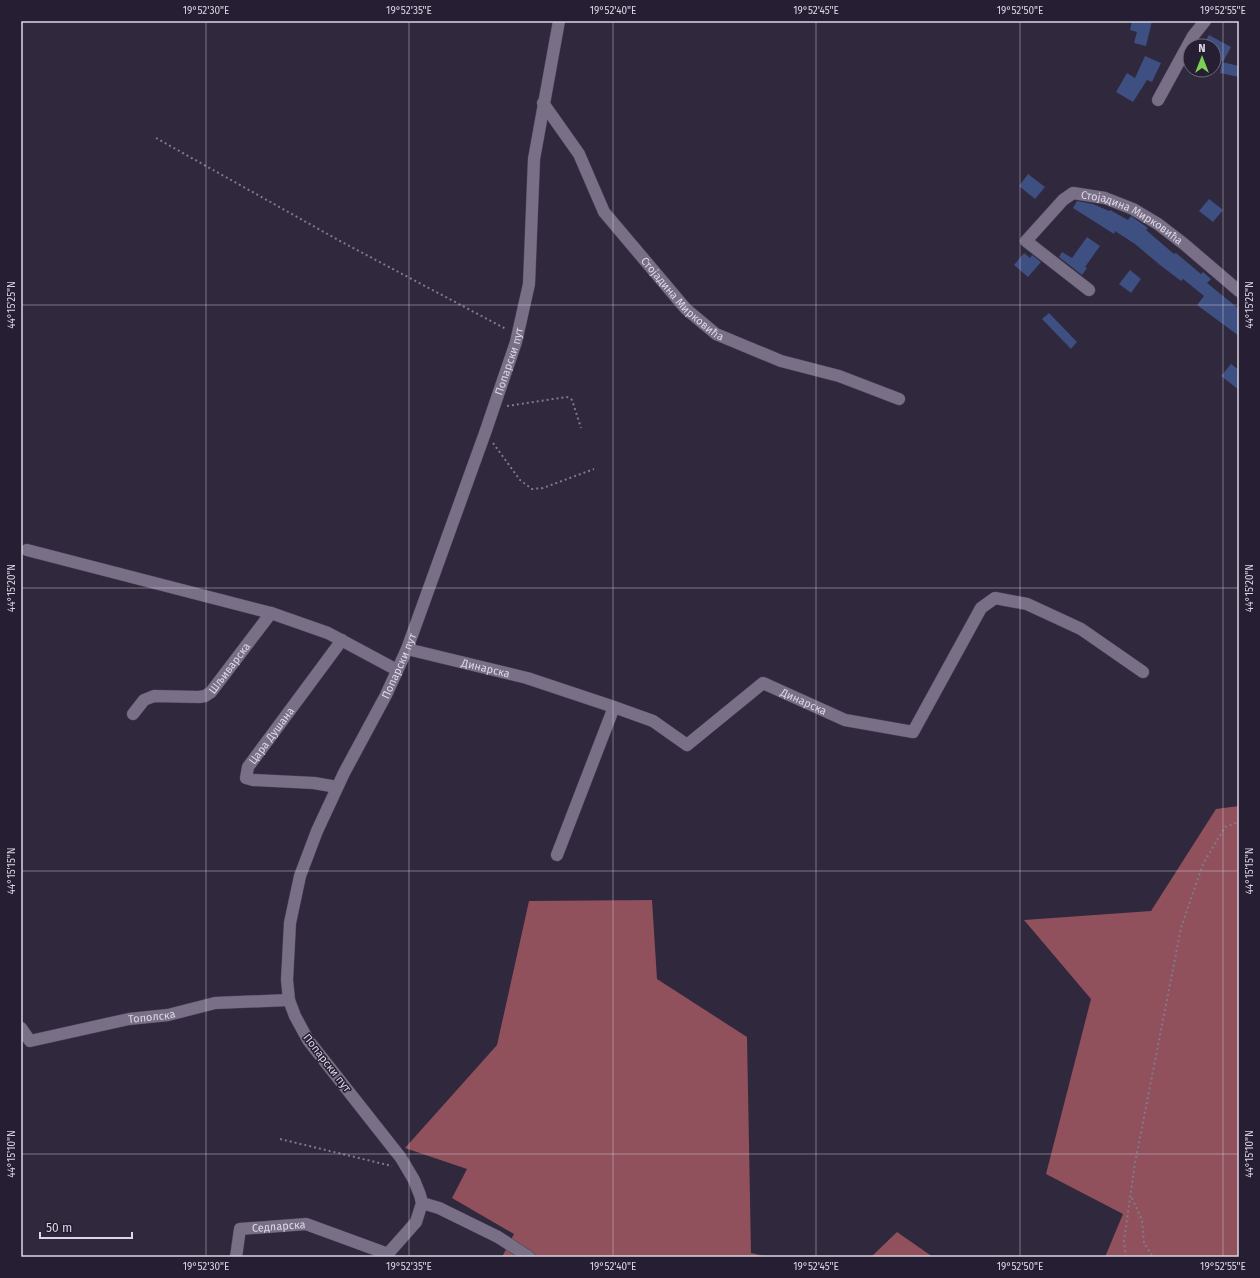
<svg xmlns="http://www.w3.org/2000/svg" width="1260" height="1278" viewBox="0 0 1260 1278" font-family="'Fira Sans',sans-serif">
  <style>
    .forest { fill: #90505c }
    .building { fill: #3e4f81 }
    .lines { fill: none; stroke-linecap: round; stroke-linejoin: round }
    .street-casing { stroke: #4b4455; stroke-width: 13 }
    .secondary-casing { stroke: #4b4455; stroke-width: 13 }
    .path { stroke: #817a8b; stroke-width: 2; stroke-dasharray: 2 3; stroke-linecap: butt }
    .street { stroke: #797088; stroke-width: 12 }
    .secondary { stroke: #797088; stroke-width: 12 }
    .ticks { fill: none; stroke: #dcd7e4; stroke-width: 1; stroke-opacity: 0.45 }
    .labels { text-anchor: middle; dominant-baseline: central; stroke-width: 3; stroke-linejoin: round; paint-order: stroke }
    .street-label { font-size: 11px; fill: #dcd7e4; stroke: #261e32 }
    .neatline { fill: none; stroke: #dcd7e4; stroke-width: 1.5 }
    .ticks-label { font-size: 10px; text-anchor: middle; fill: #dcd7e4 }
  </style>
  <rect width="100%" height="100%" fill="#30283c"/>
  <!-- forest -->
  <path class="forest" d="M1239,806V1257H1105L1123,1214L1046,1174L1091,999L1024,920L1151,911L1216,809Z
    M652,900L657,979L747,1037L751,1253L768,1257H502L514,1234L452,1198L467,1169L405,1148L497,1045L529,901Z
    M897,1232L933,1257H871Z"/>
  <!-- building -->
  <path class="building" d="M1132,21H1152L1146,46L1134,43L1137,32L1130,30Z
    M1209,35L1231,47L1223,62L1214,57V46H1203Z
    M1145,56L1161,63L1152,82L1147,80L1133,102L1116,92L1127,73L1135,78Z
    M1222,62L1239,66V77L1220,73Z
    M1028,174L1045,187L1035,199L1019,186Z
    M1209,199L1223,210L1213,222L1199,211Z
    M1077,201L1093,204L1109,211L1110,210L1128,220L1131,216L1148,228L1146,230L1174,254L1176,253L1201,274L1203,272L1211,279L1207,283L1239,309V336L1197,305L1204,296L1183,279L1181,281L1160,265L1135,244L1115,231L1114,234L1073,208Z
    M1087,237L1100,246L1085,267L1087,268L1082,275L1059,257L1062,252L1072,258Z
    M1024,253L1030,258L1032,255L1041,262L1028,277L1014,265Z
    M1130,270L1141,279L1131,293L1119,284Z
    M1049,313L1077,342L1071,349L1042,319Z
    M1231,364L1239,370V390L1221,376Z"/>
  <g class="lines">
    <!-- street casing -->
    <g class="street-casing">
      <g id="street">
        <path d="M1158,100L1193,36L1205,21"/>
        <path id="s1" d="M543,103L579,154L604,212L686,309L716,334L781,361L839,376L899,399"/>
        <path id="s2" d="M1089,290L1026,241L1063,200L1073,193L1105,198L1133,209L1158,224L1184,244L1239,291"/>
        <path d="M27,550L271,613L328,633L397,670"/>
        <path id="s3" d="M407,649L527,678L614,707L653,721L687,745L763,683L845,720L913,732L981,608L995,598L1027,604L1081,629L1143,672"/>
        <path id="s4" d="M133,714L144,700L154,696L199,697L205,696L211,692L271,613"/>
        <path id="s5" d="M337,787L314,783L253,780L246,778L248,767L342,640"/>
        <path d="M557,855L614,707"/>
        <path id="s6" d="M21,1028L30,1041L129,1019L168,1015L215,1003L289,1000"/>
        <path d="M422,1203L439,1208L498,1237L529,1257"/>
        <path id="s7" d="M236,1257L240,1229L306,1224L388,1254"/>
      </g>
    </g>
    <!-- secondary casing -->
    <g class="secondary-casing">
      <g id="secondary">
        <path id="s8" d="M385,1257L416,1222L422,1203L420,1195L414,1180L401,1158L308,1040L295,1016L289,1000L287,980L290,923L300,876L317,831L344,773L386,695L407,649L485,433L516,342L529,284L534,159L559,21"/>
      </g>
    </g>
    <!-- path -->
    <path class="path" d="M156,138L340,241L506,329
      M507,406L567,397L572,400L581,428
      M493,443L520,480L532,489L543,488L594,469
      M280,1139L392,1166
      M1132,1198L1142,1220L1144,1243L1153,1257
      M1126,1257L1124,1241L1135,1163L1181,928L1203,864L1225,827L1239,822"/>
    <!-- street -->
    <use href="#street" class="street"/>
    <!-- secondary -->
    <use href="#secondary" class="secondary"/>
  </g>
  <!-- ticks -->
  <path class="ticks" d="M21,21H1239M206,21V1257M409,21V1257M613,21V1257M816,21V1257M1020,21V1257M1223,21V1257M21,305H1239M21,588H1239M21,871H1239M21,1154H1239"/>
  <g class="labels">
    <!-- street labels -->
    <g class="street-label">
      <text stroke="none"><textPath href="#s2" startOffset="212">Стојадина Мирковића</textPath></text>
      <text stroke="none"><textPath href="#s1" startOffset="243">Стојадина Мирковића</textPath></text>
      <text stroke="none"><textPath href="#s8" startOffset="993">Попарски пут</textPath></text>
      <text stroke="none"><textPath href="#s8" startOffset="669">Попарски пут</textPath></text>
      <text stroke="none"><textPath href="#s4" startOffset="117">Шљиварска</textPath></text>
      <text stroke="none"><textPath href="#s3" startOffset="81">Динарска</textPath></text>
      <text stroke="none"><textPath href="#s3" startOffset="441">Динарска</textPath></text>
      <text stroke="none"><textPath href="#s5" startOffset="142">Цара Душана</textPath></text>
      <text stroke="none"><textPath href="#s6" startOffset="140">Тополска</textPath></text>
      <text transform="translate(327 1063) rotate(52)">Попарски пут</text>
      <text stroke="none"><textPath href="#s7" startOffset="67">Седларска</textPath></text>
    </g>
  </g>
  <!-- border -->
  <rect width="1260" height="1278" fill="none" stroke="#261e32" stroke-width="44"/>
  <!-- north arrow -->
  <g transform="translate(1202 58)"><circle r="19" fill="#261e32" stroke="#6f6879"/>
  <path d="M0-3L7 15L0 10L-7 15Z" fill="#7cd155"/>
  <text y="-6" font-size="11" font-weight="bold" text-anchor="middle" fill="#dcd7e4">N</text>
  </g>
  <!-- scale -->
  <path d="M40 1232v6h92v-6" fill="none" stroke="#dcd7e4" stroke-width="2"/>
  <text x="46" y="1232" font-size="12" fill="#dcd7e4" stroke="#261e32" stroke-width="3" paint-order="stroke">50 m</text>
  <rect x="22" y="22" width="1216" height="1234" class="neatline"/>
  <g class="ticks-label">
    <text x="206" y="14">19°52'30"E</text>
    <text x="409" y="14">19°52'35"E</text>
    <text x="613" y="14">19°52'40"E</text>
    <text x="816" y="14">19°52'45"E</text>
    <text x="1020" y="14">19°52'50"E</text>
    <text x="1223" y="14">19°52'55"E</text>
    <text transform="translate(11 305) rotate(-90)" y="4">44°15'25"N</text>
    <text transform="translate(1249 305) rotate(-90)" y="4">44°15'25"N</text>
    <text transform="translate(11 588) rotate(-90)" y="4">44°15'20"N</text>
    <text transform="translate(1249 588) rotate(-90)" y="4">44°15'20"N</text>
    <text transform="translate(11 871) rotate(-90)" y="4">44°15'15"N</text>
    <text transform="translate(1249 871) rotate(-90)" y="4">44°15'15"N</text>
    <text transform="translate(11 1154) rotate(-90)" y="4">44°15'10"N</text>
    <text transform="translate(1249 1154) rotate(-90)" y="4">44°15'10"N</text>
    <text x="206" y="1270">19°52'30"E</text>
    <text x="409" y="1270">19°52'35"E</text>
    <text x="613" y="1270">19°52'40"E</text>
    <text x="816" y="1270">19°52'45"E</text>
    <text x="1020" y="1270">19°52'50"E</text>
    <text x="1223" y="1270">19°52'55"E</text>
  </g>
</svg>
